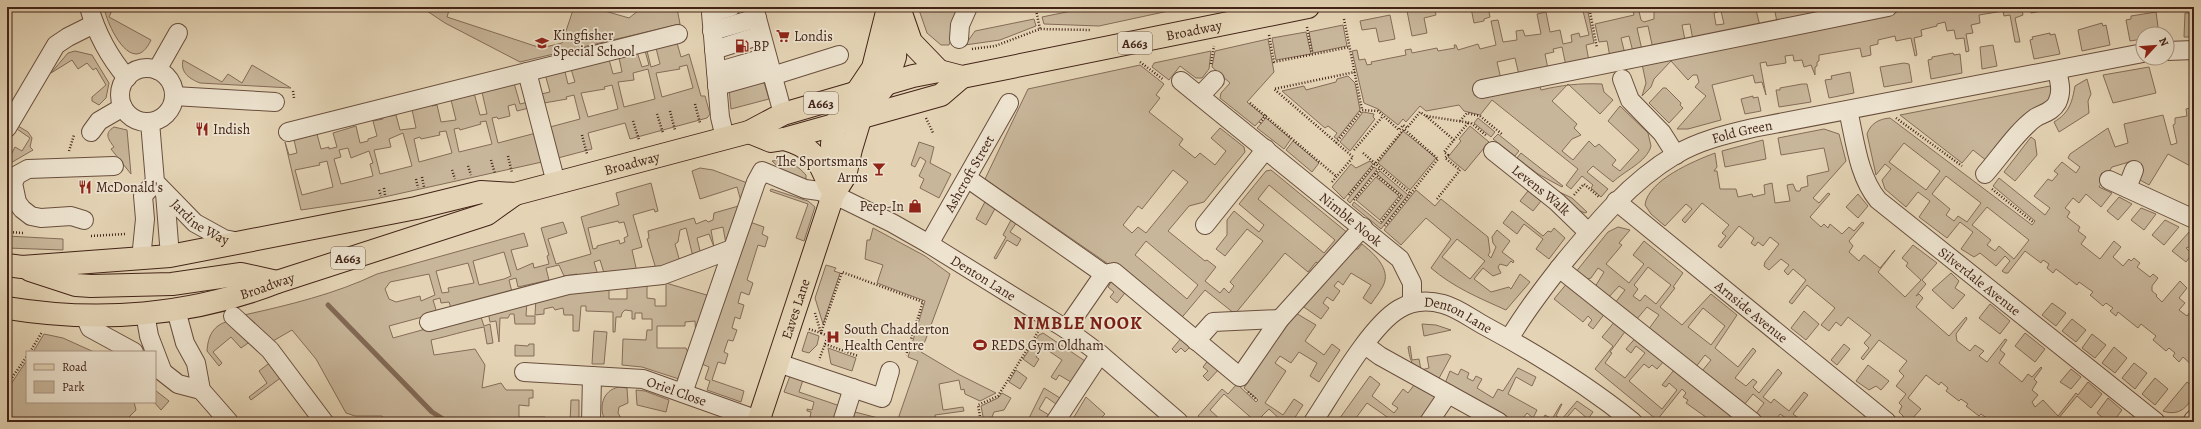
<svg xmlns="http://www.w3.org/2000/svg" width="2201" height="429" viewBox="0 0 2201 429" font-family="Alegreya,serif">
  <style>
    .green { fill: #c8b69a; stroke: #856c58; fill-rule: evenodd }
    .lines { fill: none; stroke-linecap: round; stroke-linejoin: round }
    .stream { stroke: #826955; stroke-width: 5 }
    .minor-casing { stroke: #6a4f3e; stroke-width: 20 }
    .major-casing { stroke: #422317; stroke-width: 24 }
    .highway-casing { stroke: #422317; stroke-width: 24 }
    .path { stroke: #422317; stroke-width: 2.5; stroke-dasharray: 1 2; stroke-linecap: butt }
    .minor { stroke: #ede3cf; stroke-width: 18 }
    .major { stroke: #e4d4b5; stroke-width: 22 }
    .highway { stroke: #e4d4b5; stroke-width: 22 }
    .labels { text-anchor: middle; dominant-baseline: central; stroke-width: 3.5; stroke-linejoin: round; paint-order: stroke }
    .shield { fill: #ede3cf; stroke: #755d4e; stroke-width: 1 }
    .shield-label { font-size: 13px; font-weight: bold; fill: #422317 }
    .street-label { font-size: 14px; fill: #422317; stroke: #ede3cf }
    .poi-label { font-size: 14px; fill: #422317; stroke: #ede3cf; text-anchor: start }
    .district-label { font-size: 18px; font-weight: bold; letter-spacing: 1px; fill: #7a1f14; stroke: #ede3cf }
  </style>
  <rect width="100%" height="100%" fill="#e4d4b5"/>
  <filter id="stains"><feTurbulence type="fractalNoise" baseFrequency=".005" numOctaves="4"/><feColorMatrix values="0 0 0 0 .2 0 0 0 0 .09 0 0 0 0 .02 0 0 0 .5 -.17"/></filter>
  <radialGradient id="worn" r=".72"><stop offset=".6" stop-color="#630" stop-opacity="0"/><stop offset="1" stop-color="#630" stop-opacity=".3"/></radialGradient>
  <!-- green -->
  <path class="green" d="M104,7L113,8L109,17L151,40C133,79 107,26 104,7Z
    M421,7H450L447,17L541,48L562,43L574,7H591L629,18L643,7H680L677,8L680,24L520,62L445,23Z
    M918,7H963L949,45H941L927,33Z
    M1091,7H1187L1099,26L1044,24L1042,17Z
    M1425,7H1434L1436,15L1424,18L1427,33L1412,36L1407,11Z
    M1466,7H1488L1490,17L1484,19V21L1474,23L1471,8Z
    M1582,7H1587L1594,43L1586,45L1589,61L1566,66L1562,47L1553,49L1554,52L1545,54L1548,69L1519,75L1515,58L1497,62L1501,79L1474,85L1476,95L1539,83L1541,90C1562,85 1580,83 1602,84L1604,92L1613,100L1600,114L1568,84L1552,101L1577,124L1574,128L1581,135L1572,139L1562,151L1573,160L1589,141L1595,147L1599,144L1616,160L1612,165L1620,171L1639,150L1608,121L1620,106L1648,133L1651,146C1647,162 1624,171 1613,182L1593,166L1587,172L1608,189L1601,197L1591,188L1593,185L1582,176L1571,189L1566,185L1578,169L1492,100L1480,115L1464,111L1459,105L1426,111L1420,106L1406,122L1403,119L1398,125L1378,109L1364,103L1352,51L1357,50L1359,60L1365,59L1367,65L1372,64L1371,62L1406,55L1405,50L1411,49L1412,53L1437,48L1438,51L1455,48L1454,45H1456L1458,50L1478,44L1480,49L1496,45L1491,21L1498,20L1503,42L1517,40L1516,31L1523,30L1525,36L1541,34L1537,14L1546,12L1550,32L1560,30L1563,44L1572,42L1571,35L1579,33L1580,37L1589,35Z
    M1632,7H1638L1641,20L1644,22L1654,19V7H1685L1686,11L1700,7H1758V9L1756,10L1760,26L1693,40L1690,24L1682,25L1685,40L1653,49L1648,26L1637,28L1642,50L1633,52L1629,36L1621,38L1625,54L1610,57L1607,41L1599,42L1595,24L1634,15ZM1721,11L1724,24L1716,25L1714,13Z
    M1774,7H1852L1777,22Z
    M1920,7H2052L2053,9L2031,13L2030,9L2022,10L2023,15L2015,18L2020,42H2015L2010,15L2004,16L2003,11L1979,15L1980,23L1971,25L1973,33L1966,34L1969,51L1966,52L1964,38L1956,39L1954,30L1947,31L1945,22L1937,24V26L1921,30L1922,36L1914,38L1917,55L1915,56L1911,38L1896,41L1895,36L1878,40V44L1870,46L1871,55L1862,57L1860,48L1819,55V61L1817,62V66L1815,67V75L1811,65L1804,67L1802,60L1794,61L1793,55L1785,56L1786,63L1767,66L1766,62L1760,63L1766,95L1762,82L1755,83L1753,75L1712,85L1721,120L1688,129H1677L1706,96L1695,87L1699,82L1697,75H1693L1688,80L1671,61L1654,79L1651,87L1642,96L1646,83L1642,64Z
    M2156,12L2159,34H2143V39L2130,41L2126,20L2131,19V16Z
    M2185,13H2194V37H2184Z
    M1390,15L1395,39L1379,42L1376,28L1362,30L1360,21Z
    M1034,19L1036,26L1000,40L965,45L975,31Z
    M2102,23L2103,26L2106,25L2110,45L2082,51L2078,30Z
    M1343,25L1347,46L1313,53L1309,32Z
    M1306,32L1311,54L1276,60L1272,38Z
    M2050,33V35L2055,34L2060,54L2034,59L2030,40L2033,39L2032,37Z
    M1268,39L1274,72L1247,102L1264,116L1255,126L1220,98L1221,93L1230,83L1212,67L1215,51Z
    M677,43L681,57L689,54L701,96H705L710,114L707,118L630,139L625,123L588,133L592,149L558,158L553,154L535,83L538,82L541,94L550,92L545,74L564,68L568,84L575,82L571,69L581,66L580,63L608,56L613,74L622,72L618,53L636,49L642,67L649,65L645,51H647L651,67L660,64L656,48ZM687,65L693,88L662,97L656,73L680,69L679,67ZM648,69L655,99L624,107L618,82L634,80L633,73ZM612,85L618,109L588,117L581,93L605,89L604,87ZM574,95L580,119L550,127L544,103L567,99L566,97Z
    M1993,45L1997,66L1982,69L1980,47Z
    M75,51L92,55L109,83L106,98L99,105L92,101V97L106,85L96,68L93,70L87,63L78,69L72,60L51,73L68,53Z
    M1211,51L1209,69L1202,78H1196L1180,66L1169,80L1152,67L1154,63Z
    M1953,53L1954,55L1960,54L1962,73L1931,79L1928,60L1932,59V57Z
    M183,60L222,82L228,74L242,83L252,65L291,88L200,83C190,79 180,73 183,60Z
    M1904,63L1909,64L1912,82L1884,87L1880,67Z
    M1140,65L1164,84L1156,95L1160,98L1149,112L1183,139L1179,145L1195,158L1200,153L1215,165L1226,151L1211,138L1220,128L1244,147L1245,152L1204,202L1189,206L1168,231L1205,261L1207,260L1216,267L1205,281L1220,293L1224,288L1229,293L1234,286L1230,282L1263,241L1247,229L1225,256L1216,249L1227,235V220L1234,211L1259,232L1264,225L1239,204L1266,171L1271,170L1349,234L1322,267L1316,262L1308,272L1285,253L1235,314L1205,290L1178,322L1114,268L985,179L1028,89ZM1173,170L1188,182L1146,233L1138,227L1132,233L1123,225L1138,206L1142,209ZM1269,185L1335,240L1324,253L1258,199ZM1146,241L1198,285L1187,299L1135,255Z
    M2149,67L2156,93L2113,103L2103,75Z
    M1850,72L1854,93L1829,98L1825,80L1832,79L1831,76Z
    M1348,76L1355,83L1360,110L1337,139L1334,137L1337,133L1328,126L1325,128L1282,91L1304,86L1306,90L1336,82L1337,79Z
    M763,79L769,99L731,109L729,89Z
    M2087,79L2091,94L2088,101L2089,113L2059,132L2054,122C2069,113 2072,103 2075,86Z
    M514,83L520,104L528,102L529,108L517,111L515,104L508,106L510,116L498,119L497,117L492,118L498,143L536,133L542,162L375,199L301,210L285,142L289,155L297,153L294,140L317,134L321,149L329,147V149L337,147L333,133L356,126L360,143L368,141V139L377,136L373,121L383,119L382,112L389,110L391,116L396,115L400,130L416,128L411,105L430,100L432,106L437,105L441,122L456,120L450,96L474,93L480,115L487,114L482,92ZM486,121L492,144L459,152L454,129L459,128L460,130L481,124L480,122ZM446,131L452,153L419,162L414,139L420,137L421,139L440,135L439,132ZM403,133L412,166L380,174L374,150L391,147L389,139ZM348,148L351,158L369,151L373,163L370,164L373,176L341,184L334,159L341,157L339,150ZM327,161L333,187L302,195L295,170L320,165L319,163Z
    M1802,84H1807L1811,102L1779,107L1776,90H1780V88Z
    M2050,86L2053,93V100L1987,161L1973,150L1962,163L1900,115Z
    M1663,88H1666L1681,103L1680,105L1683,108L1669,123L1649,103Z
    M1753,96V98L1758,97L1761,111L1745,114L1741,99Z
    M2194,107V168L2168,154L2149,185L2140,180L2141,168L2129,162L2112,167L2099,187L2112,193L2101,207L2086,194L2079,203L2073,198L2065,208L2070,212L2067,217L2080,227L2078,231L2086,237L2081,244L2100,259L2114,241L2121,247L2113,257L2123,266L2129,259L2131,261L2134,258L2140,263L2137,267L2150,277L2153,274L2158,278L2152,286V291L2157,295L2156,296L2162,302L2180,281L2187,288L2179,298L2185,303L2179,310L2187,316L2194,307V367L2183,357L2179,362L2173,356L2175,353L2169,348L2166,351L2153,340L2156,336L2141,324L2138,328L2118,312L2116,316L2110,311L2113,308L2106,303L2103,306L2090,295L2093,292L2079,282L2077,285L2056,269L2053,273L2047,268L2049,264L2043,260L2041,263L2025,251L2008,273H2005L2002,271L2010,261L2005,256L1996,266L1980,253L1974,257L1961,249L1973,232L1960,222L1947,238L1919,217L1930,201L1918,192L1906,207L1885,189L1882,180L1891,169L1885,164L1876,175L1867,134C1871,123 1879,119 1890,118L2032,225L2035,221L1993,186L1999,178L2045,215L2050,208L2034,196L2048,179L2052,181L2058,174L2054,171L2062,162L2076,173L2080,167L2068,158L2070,154L2108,128L2115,147L2128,143L2124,124L2163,115L2171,145L2177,143L2173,125L2175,124V118L2187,116L2186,109ZM1904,143L1940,171L1926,190L1889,162ZM1946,176L1981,203L1967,222L1958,216L1954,221L1946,215L1950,209L1932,194ZM1987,207L2029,240L2014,259L1999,246L1995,251L1987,245L1991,240L1972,225Z
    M1363,112L1374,114L1373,117L1375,119L1350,151L1340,142Z
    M1266,118L1291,139L1284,149L1257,128Z
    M1478,118L1495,132L1491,137L1474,123Z
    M18,126L28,132L32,138L30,147L33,150L9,164L7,162L15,147L22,151L30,138L17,129Z
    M1470,126L1489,142L1465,171L1448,157L1461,141L1459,139Z
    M114,127L127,130L131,174L111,149L114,147C108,139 104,133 114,127Z
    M1824,129L1839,134L1846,161L1813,198L1819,203L1828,193L1830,194L1810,217L1821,227L1824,224L1828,228L1830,224L1842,234L1849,227L1854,231L1862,222L1864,223L1849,241L1853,246L1849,252L1859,261L1864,255L1880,268L1895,250L1878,272L1905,297L1921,280L1906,266L1908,263L1902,258L1913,245L1937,263L1922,280L1926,284L1916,296L1919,294L1923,298L1916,307L1949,336L1966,317L1967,319L1956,334L1957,341L1970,351L1975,345L1984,351L1979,356L1987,362L2005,339L2007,340L2000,350L2005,354L1999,363L2022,382L2028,374L2032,377L2041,367L2042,368L2034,379L2037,382L2032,390L2038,395L2032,402L2035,407L2043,400L2058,416L2076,393L2078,395L2088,382L2102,394L2091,408L2077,396L2058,419L2062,422H1987L1988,419L1981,414L1979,416L1966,406L1968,404L1961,399L1959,401L1946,391L1948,388L1941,382L1939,385L1926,375L1908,398L1921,409L1909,422L1899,412L1902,406L1899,403L1906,394L1896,386L1904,376L1899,371L1907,361L1879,340L1863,360L1861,358L1869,348L1864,343L1871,335L1848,317L1841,326L1836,322L1829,331L1821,325L1835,308L1807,285L1792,304L1789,302L1806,280L1793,269L1788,275L1784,271L1789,265L1781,259L1769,270L1764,266L1765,262L1779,244L1770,237L1763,246L1758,242L1755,246L1751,243L1754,238L1739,226L1721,248L1718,246L1726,236L1722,233L1729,225L1702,203L1685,223L1682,220L1692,209L1686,204L1665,226L1651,214L1645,205C1648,180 1694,161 1715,153L1717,167L1714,171H1717L1720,189H1736L1738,197L1752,194L1753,197L1765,194L1764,185L1772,183L1775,203L1790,201L1787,185L1793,184L1796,191H1800L1801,188L1808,186L1807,176L1829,171L1824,148L1781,155L1778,138Z
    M1403,131L1436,158L1410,190L1378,163Z
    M1498,134L1519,151L1515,156L1493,139Z
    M2031,137L2035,140L2037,155L2015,181L2004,172Z
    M1763,140L1766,159L1725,167L1722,151Z
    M1293,141L1319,163L1312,172L1286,150Z
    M919,142L934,147L930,163L951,174L939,198L920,188L924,179L919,176L926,161L920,157L915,167L911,165Z
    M1521,153L1563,186L1562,187L1538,174L1517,158Z
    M780,160C791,162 798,166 806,175V181L787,175L772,161Z
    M1370,161L1373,164L1344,199L1332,187L1351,164L1356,168Z
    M1374,167L1377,169L1350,203L1347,200Z
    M700,168L713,170L750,184L729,243L726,244L723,227L711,230L714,247L709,234L697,238L701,255L695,258L693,257L686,228L680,230L678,242L675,244L680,262L656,269L647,239L649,238L648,231L694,218L696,224L706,220L708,222L713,220L714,213L742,205L737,187L700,199L692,171Z
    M1380,171L1408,195L1381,229L1352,205L1354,202L1381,224L1403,196L1377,174Z
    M1376,177L1399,196L1380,220L1356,200Z
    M651,183L658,211L655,212L654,209L633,215L642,247L632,250L637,272L604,273L600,260L594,262L598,275L579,278L577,274L564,276L559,265L546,268L549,280L518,287L516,278L509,280L512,292L452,311L449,302L441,303L440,298L433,300L437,313L389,326L393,338L480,314L484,326L490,324L493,343L487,344L484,327C464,331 449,336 431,340L434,355L475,349L485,365L482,388L501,383L506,390H533V398H529V406L519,405V417H545V422H388L382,416H355L346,413L316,359L292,330L273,341L244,315C289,305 335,294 377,274L524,233L528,246L511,250L517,270L533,263L534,268L549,264L547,256L549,255L541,228L563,222L567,233L548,239L556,264L591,254L581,217L619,205L616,193ZM618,221L619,223L624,222L628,236L624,238L625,242L620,244L619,240L597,246V248L593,249L588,228ZM504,252L511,276L504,279L479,285L473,261ZM468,263L474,283L448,288L449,292L442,293L436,271ZM429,274L435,295L421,301L420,296L396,302L389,299L385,289L390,282Z
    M1549,187L1572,198L1587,212L1585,213L1580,211L1578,214Z
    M771,189L808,201L815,207L804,241L796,238L808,204L770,191Z
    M1416,190L1435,206L1441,199L1488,237L1490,252L1488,255L1491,258L1496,247L1493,243L1492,237L1497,230L1510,241L1502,252L1514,261L1513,263L1511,261L1507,266L1500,264L1498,267L1501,273L1493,276L1483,268L1474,279L1491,292L1509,287L1511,289L1520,274L1530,282L1506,310C1479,298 1453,287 1431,268L1451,239L1426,218L1401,245L1384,230ZM1457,239L1485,261L1470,279L1442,257Z
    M1528,191L1541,201L1533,211L1520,201Z
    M1858,194L1868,206L1858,218L1846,207Z
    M2119,197L2132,204L2118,220L2107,211Z
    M987,198L997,205L986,225L976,219Z
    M2141,208L2156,214L2144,230L2131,220Z
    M1007,211L1019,219L1010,232L1021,239L1017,246L1007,240L996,259L994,258L1006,237L1003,235L1011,220L1004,215Z
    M1512,211L1543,236L1548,231L1551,232L1554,228L1565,238L1549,259L1536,249L1543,239L1524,224L1517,234L1503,223Z
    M2165,220L2179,227L2164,245L2152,235Z
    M747,221L764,227L762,234L768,237L765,247L758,245L747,280L753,283L749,295L741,292L738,303L744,305L740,319L735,317L732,328L737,330L733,341L728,340L724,352L728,354L725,364L718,362L712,380L744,391L741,402L707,390L710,381L705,379L709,367L697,362Z
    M1618,227L1630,230L1619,243L1622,245L1606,264L1629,283L1644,264L1633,255L1644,241L1683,273L1673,287L1675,288L1660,307L1682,325L1711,294L1737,315L1715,348L1738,367L1753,348L1756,351L1735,378L1746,386L1753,379L1757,382L1753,387L1759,393L1778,369L1782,373L1763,397L1771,403L1774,399L1789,411L1804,392L1808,395L1793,414L1804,422H1792L1780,414L1774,422H1764L1755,415L1764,403L1753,394L1744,405L1702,371L1711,360L1705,355L1695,368L1648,330L1659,315L1647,307L1636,320L1615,303L1625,290L1619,286L1608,298L1595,287L1604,272L1598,268L1591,278L1584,280L1575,273L1608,232ZM1648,267L1671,285L1656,304L1645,295L1640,301L1633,296L1638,289L1634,285ZM1703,308L1725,326L1711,345L1688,327Z
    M873,228L925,256L950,274L921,352L958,374L996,393L980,401L965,394L964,389L961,390L959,380L939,384L943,410L963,407L964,411L935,415L936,422H897L918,361L908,357L925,301L877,283L883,265L865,259L867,240H870Z
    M2190,231L2194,233V245L2186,248L2192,254L2186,262L2172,251Z
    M7,236L63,239V250L7,248Z
    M1362,244C1373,253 1392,269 1383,286C1380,292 1375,298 1371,304L1363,298L1371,285L1351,273L1343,285L1338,281L1334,286L1340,291L1333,301L1327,297L1323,303L1329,308L1321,319L1301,305L1347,249H1358Z
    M826,265L836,268L834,271L840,273L823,324L815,298Z
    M1951,273L1959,281L1955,288L1965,295L1953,309L1932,290Z
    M1114,277L1128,289L1117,303L1110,297L1114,292L1108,287Z
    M647,282V298L655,299V306H666V283L710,296L696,338L695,321L685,322V326H657V348H686L689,355L682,380L642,367L622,365L623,339L646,340L647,330H652V319H642V313H635V319H632V311L625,310L622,313L621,317H616L615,332H613V312L586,311V306H581L579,331H573V315H564L563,308L555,310L553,307L544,309V314L535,315L536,298L609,285V299H627V285Z
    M1568,282L1606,312L1593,329L1588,325L1592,320L1588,316L1583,322L1554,299Z
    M527,301L526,316H535V324H515L514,314H510L508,318H500L499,342L496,321L490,322L488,312Z
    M2052,303L2066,313L2056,326L2042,315Z
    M1990,304L2010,321L2000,334L1979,318Z
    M1804,311L1819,324L1806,340L1791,328Z
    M1294,312L1316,325L1305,341L1324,355L1332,344L1340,350L1319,382L1310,376L1317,363L1299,352L1291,363L1280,356L1275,363L1286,371L1265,403L1283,415L1294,399L1303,405L1292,422H1283L1269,409L1256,422L1224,394L1210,410L1221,420L1205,422L1198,416L1222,389L1228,394L1237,384L1256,402L1258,400L1244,388Z
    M2072,319L2086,330L2076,342L2062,331Z
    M1616,320L1627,329L1610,352L1612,353L1605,363L1625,378L1645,353L1636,346L1631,353L1626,349L1638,335L1664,361L1657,369L1652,365L1649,368L1644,364L1629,381L1662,409L1677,390L1669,383L1666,387L1662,385L1674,370L1746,422H1709L1710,420L1686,403L1688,400L1683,397L1686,393L1682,389L1657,420L1595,369L1613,346L1602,337Z
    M229,321L251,341L241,348L231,337L213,352L222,363L219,366L207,351C208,336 213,325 229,321Z
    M1422,324L1436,325L1451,330L1424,336Z
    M594,331L607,332L604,364H592Z
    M808,332L819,336L817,345L809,353L802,351Z
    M1043,333L1085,361L1071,382L1059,375L1056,380L1051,377L1062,360L1043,347L1036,357L1039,359L1034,367L1023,359L1039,335Z
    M2025,333L2045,349L2035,362L2015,346Z
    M44,334L63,338L94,352H33Z
    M2092,334L2106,345L2095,358L2082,348Z
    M1183,336L1193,344L1185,352L1181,348L1176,353L1172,349Z
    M529,344H534V356H515V345L528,346Z
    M1844,344L1850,349L1837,365L1831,360Z
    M1410,346L1412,360L1419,359L1421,370L1429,368L1427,357L1447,354L1451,356L1437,382C1417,371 1411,369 1408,347Z
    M2114,347L2127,358L2115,373L2102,363Z
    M828,348L856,358L852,371L831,364Z
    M1209,359L1220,368L1208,381L1203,376L1208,371L1203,367Z
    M27,360V402H134L136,410L124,422H7V390Z
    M272,361L283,376L251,400L249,397L267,383L259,371Z
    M2134,363L2147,373L2135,389L2122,378Z
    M1868,365L1889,381L1881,390L1876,386L1869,390L1856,381Z
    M1518,368L1536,377L1532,386L1516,377L1508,394L1537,410L1533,418L1527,413L1520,422H1509L1444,386L1450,371L1458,375L1461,369L1469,373L1467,378L1473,381L1476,376L1482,379L1477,388L1493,398L1498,389L1503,391Z
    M2071,369L2081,377L2071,389L2060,382Z
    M1016,370L1027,378L1020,389L1009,382Z
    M790,376L803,380L799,392L843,407L838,422H817L818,419L810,417L811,412L807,411V409L812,410L814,402L784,392Z
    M1370,376L1380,384L1372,396L1394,413L1398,408L1392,404L1403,389L1408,393L1417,381L1441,394L1422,422H1389L1390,419L1367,403L1353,422H1337Z
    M2155,378L2168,389L2155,405L2142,394Z
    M2187,382L2192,386L2194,384C2194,402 2182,418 2163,411Z
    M619,387L627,388L628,403L619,407L618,413L621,418L632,422H606C598,409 602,390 619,387Z
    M1044,388L1060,398L1056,404L1046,397L1039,409L1049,415L1048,417L1027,422Z
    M155,390L169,401L161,410L154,402Z
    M636,390L645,391L669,400L666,412L637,405Z
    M1002,393L1011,398L1004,410L994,412L990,422H984L981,406L998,398Z
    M1086,397L1105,414L1100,419L1103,422H1071Z
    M2108,398L2122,410L2113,422H2108L2097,413Z
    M571,400H579V418L575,422H570Z
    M1577,401L1593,412L1588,419L1575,408L1563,422H1541L1545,415L1552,419L1561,404H1562L1556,416L1562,419Z
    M855,412L878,418L871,422H855L853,417Z"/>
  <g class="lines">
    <!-- stream -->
    <path class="stream" d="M328,305L432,412L448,422"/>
    <!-- minor casing -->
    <g class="minor-casing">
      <g id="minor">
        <path d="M89,7C96,32 110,58 127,78"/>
        <path d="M754,7L783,114"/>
        <path d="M712,31L757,18"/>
        <path d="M959,39L960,25L968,7"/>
        <path d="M714,50L761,35"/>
        <path d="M2167,51L2194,50"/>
        <circle cx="147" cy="95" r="27"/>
        <path d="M157,70L178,33"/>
        <path d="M527,72L556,183"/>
        <path d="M716,72L767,57"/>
        <path d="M772,76L839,55"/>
        <path d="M1622,79L1630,100L1662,133L1676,155"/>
        <path id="s1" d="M1181,81L1400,259L1412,283V303"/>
        <path d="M717,86L771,71"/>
        <path d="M1482,89L1888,7"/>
        <path d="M174,96L275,102"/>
        <path d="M1200,96L1215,80"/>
        <path id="s2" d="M1848,110C1855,140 1858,176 1878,200L2156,422"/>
        <path id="s3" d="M150,122L155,182L195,223L224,239L240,242"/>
        <path d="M7,128L56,45L68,37L94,24"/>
        <path d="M91,132L99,121L123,107"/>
        <path d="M288,132L678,34"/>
        <path d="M725,138L720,117L711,13L731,7"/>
        <path id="s4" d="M1493,151L1557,202L1588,232"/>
        <path d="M1985,174C2000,157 2017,131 2035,118C2043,113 2052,112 2057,103C2063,91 2059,81 2057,70"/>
        <path d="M967,178L1104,274L1114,272L1240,377L1280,319L1363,227"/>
        <path d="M2109,180L2194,219"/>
        <path d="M2127,188L2134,170"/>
        <path d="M165,193L170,256"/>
        <path id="s5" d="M1616,201L1887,422"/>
        <path d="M84,220L71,216L41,218L31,216L22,209L17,202L13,183L17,175L28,169L114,166"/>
        <path d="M1205,225L1266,149"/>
        <path id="s6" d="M929,244L1009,103"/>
        <path d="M141,259L145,219L143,196L155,182"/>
        <path d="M1559,268L1753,422"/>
        <path d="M176,310L185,343L196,363L201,390L229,422"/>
        <path d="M145,313L149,336L162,370"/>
        <path d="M85,316L90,328L134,352"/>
        <path d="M233,316L270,350L324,422"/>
        <path d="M429,322L568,285L663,275L732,249"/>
        <path d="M1066,329L1104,274"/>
        <path id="s7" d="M1509,339C1525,312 1544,287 1564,262C1597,222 1630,182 1675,155C1698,141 1727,134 1753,128L2143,53"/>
        <path d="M1196,341L1213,322L1280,319"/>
        <path d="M1365,345L1380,356L1499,422"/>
        <path d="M778,363L882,398L890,371"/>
        <path d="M155,366L178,384L201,390"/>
        <path id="s8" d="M524,372L643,379L758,420"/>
        <path id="s9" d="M683,393L756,182L762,171L805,189L819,191L845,200L892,223L929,244L1066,329L1100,354L1179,422"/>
        <path d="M591,422L592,376"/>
        <path d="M842,422L853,388"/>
        <path d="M1055,422L1100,354"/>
        <path id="s10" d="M1313,422C1333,392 1370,326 1399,309C1412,301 1428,300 1443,304C1458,308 1472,319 1485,326C1537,354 1587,385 1633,422"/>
        <path d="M1429,422L1448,394"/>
        <path d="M2192,422L2194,419"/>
      </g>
    </g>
    <!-- major casing -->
    <g class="major-casing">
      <g id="major">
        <path d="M902,16L911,42L939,71"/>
        <path d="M784,139C813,147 818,158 829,185"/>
        <path d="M833,192L832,144L834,126L873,68L887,12L892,7"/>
        <path id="s11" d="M758,422L833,195L845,176L851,149L861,116L886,84L895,57L898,7"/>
      </g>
    </g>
    <!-- highway casing -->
    <g class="highway-casing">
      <g id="highway">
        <path d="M749,132L771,141L784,139L941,95L962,77"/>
        <path id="s12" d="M7,265L22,267L170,256L416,208L481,192L515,194L749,132L783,114L913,76L939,71L962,77L1308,7"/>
        <path d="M30,270L76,285L91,286L172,284L241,274L277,282"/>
        <path id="s13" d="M7,308C98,323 191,316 277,282L487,214L515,194"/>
      </g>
    </g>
    <!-- path -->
    <path class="path" d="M1589,7L1597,48
      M1036,10L1040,29
      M1344,19L1362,110L1378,111L1399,130L1403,125L1407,128L1420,112L1426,116L1471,123L1487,136
      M1307,27L1312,54
      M1269,35L1274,62L1350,47
      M972,49L995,46L1040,29L1090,30
      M1140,62L1164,80
      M1211,64L1214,46
      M293,91L294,98
      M1250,103L1337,177
      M695,104L700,123
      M670,111L675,130
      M657,114L663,133
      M1426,116L1454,140
      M926,118L933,133
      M1896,118L1962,166
      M633,121L639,140
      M1460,121L1467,113L1480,116L1503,135
      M1260,123L1266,115
      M582,135L587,154
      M1336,143L1362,110
      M1354,150L1383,116
      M69,151L74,135
      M1363,153L1411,194
      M508,156L512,173
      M491,160L495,174
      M468,166L471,175
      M452,170L455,179
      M1375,174L1401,196L1381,222
      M422,177L424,187
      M416,179L418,188
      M1332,182L1353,157L1274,89L1355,72
      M384,188L385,195
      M1992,189L2033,222
      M379,190L381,196
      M1349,195L1404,129L1438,159L1385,226
      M1574,195L1584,184L1599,197
      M1437,199L1460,170L1445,158L1448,155L1444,152L1468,123
      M1354,200L1380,168
      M7,232L24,233
      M91,236L125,234
      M815,313L821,333L828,336L819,360
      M809,329L821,333L842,272L923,302L906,355
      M825,344L858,356
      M30,352L42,332
      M7,385L27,356
      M1248,392L1257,400
      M981,422L978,405L998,396L1038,332"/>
    <!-- minor -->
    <use href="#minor" class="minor"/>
    <!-- major -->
    <use href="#major" class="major"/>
    <!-- highway -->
    <use href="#highway" class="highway"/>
  </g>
  <!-- icons -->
  <defs>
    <g id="supermarket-bare" transform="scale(1.08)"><path d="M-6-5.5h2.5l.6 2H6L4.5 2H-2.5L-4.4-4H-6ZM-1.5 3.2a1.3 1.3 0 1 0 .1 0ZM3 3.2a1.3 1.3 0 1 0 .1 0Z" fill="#8f2418" stroke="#ede3cf" stroke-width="2.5" paint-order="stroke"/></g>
    <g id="school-bare" transform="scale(1.08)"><path d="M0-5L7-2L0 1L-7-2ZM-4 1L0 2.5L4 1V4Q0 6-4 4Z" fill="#8f2418" stroke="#ede3cf" stroke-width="2.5" paint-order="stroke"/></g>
    <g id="fuel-bare" transform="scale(1.08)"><path d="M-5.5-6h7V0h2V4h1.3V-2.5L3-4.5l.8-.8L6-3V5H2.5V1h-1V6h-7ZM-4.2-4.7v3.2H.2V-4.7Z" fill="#8f2418" stroke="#ede3cf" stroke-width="2.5" paint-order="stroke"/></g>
    <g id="restaurant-bare" transform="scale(1.08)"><path d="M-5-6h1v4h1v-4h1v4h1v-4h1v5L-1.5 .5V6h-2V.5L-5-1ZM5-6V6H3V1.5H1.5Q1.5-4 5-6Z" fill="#8f2418" stroke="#ede3cf" stroke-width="2.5" paint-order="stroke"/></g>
    <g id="bar-bare" transform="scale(1.08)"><path d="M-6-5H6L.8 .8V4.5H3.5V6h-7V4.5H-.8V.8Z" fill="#8f2418" stroke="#ede3cf" stroke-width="2.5" paint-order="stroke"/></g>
    <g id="shop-bare" transform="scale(1.08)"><path d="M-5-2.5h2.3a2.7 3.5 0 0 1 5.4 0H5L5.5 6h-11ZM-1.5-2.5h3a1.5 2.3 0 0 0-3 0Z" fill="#8f2418" stroke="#ede3cf" stroke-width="2.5" paint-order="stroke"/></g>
    <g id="hospital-bare" transform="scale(1.08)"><path d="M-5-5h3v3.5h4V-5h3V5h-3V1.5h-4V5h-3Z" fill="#8f2418" stroke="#ede3cf" stroke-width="2.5" paint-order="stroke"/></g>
    <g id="stadium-bare" transform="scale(1.08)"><path d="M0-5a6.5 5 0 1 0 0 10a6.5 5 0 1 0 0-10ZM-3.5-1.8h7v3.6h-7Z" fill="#8f2418" stroke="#ede3cf" stroke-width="2.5" paint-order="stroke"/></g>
  </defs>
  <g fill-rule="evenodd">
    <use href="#supermarket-bare" x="783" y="36"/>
    <use href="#school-bare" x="542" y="43"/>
    <use href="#fuel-bare" x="742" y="46"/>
    <use href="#restaurant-bare" x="202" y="129"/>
    <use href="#bar-bare" x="879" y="169"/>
    <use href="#restaurant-bare" x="85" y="187"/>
    <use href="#shop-bare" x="915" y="206"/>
    <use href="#hospital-bare" x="833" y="337"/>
    <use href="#stadium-bare" x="980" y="345"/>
  </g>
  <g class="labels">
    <!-- shield labels -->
    <g class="shield">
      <rect x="1118" y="32" width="34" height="22" rx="3"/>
      <rect x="804" y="92" width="34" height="22" rx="3"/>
      <rect x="331" y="247" width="34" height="22" rx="3"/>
    </g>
    <g class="shield-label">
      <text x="1135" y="43">A663</text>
      <text x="821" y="103">A663</text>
      <text x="348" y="258">A663</text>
    </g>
    <!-- street labels -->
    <g class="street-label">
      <text stroke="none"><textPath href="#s12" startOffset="1218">Broadway</textPath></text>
      <text stroke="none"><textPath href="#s7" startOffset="321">Fold Green</textPath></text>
      <text stroke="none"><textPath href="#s12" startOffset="636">Broadway</textPath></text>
      <text stroke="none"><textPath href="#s6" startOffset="81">Ashcroft Street</textPath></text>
      <text stroke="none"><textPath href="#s4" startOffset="62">Levens Walk</textPath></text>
      <text stroke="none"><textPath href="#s1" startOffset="219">Nimble Nook</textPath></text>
      <text stroke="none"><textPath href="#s3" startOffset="121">Jardine Way</textPath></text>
      <text stroke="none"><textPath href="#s9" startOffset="483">Denton Lane</textPath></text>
      <text stroke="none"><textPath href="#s2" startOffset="226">Silverdale Avenue</textPath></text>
      <text stroke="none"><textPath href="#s13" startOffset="264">Broadway</textPath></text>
      <text stroke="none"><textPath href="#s11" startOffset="119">Eaves Lane</textPath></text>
      <text stroke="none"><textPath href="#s5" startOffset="175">Arnside Avenue</textPath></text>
      <text stroke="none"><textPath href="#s10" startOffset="206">Denton Lane</textPath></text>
      <text stroke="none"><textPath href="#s8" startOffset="155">Oriel Close</textPath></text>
    </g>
    <!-- poi labels -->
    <g class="poi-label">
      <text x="553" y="35">Kingfisher<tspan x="553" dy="16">Special School</tspan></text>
      <text x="794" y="36">Londis</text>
      <text x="753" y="46">BP</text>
      <text x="213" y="129">Indish</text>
      <text x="868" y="161" text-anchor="end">The Sportsmans<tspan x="868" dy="16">Arms</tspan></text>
      <text x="96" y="187">McDonald's</text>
      <text x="904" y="206" text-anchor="end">Peep-In</text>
      <text x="844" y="329">South Chadderton<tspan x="844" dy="16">Health Centre</tspan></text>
      <text x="991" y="345">REDS Gym Oldham</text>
    </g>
    <!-- district labels -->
    <g class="district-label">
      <text x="1078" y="323">NIMBLE NOOK</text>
    </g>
  </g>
  <!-- margin -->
  <rect width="2201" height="429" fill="none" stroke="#e4d4b5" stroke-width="24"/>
  <rect x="8" y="8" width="2185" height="413" fill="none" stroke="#422317" stroke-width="2"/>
  <rect x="12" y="12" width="2177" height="405" fill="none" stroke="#422317"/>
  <!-- legend -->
  <rect x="26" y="351" width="130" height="52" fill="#ede3cf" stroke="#a99685"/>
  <rect x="34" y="364" width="20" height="6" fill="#e4d4b5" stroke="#a99685"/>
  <text x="62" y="371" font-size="12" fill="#422317">Road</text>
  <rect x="34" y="381" width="20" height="12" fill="#c8b69a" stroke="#a99685"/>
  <text x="62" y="391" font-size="12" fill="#422317">Park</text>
  <!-- north arrow -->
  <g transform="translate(2155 46) rotate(64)"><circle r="19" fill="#ede3cf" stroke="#a99685"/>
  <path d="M0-3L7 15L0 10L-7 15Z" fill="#8f2418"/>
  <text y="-6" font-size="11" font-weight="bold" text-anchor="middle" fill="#422317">N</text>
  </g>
  <rect width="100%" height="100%" filter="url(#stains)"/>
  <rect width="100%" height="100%" fill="url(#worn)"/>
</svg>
